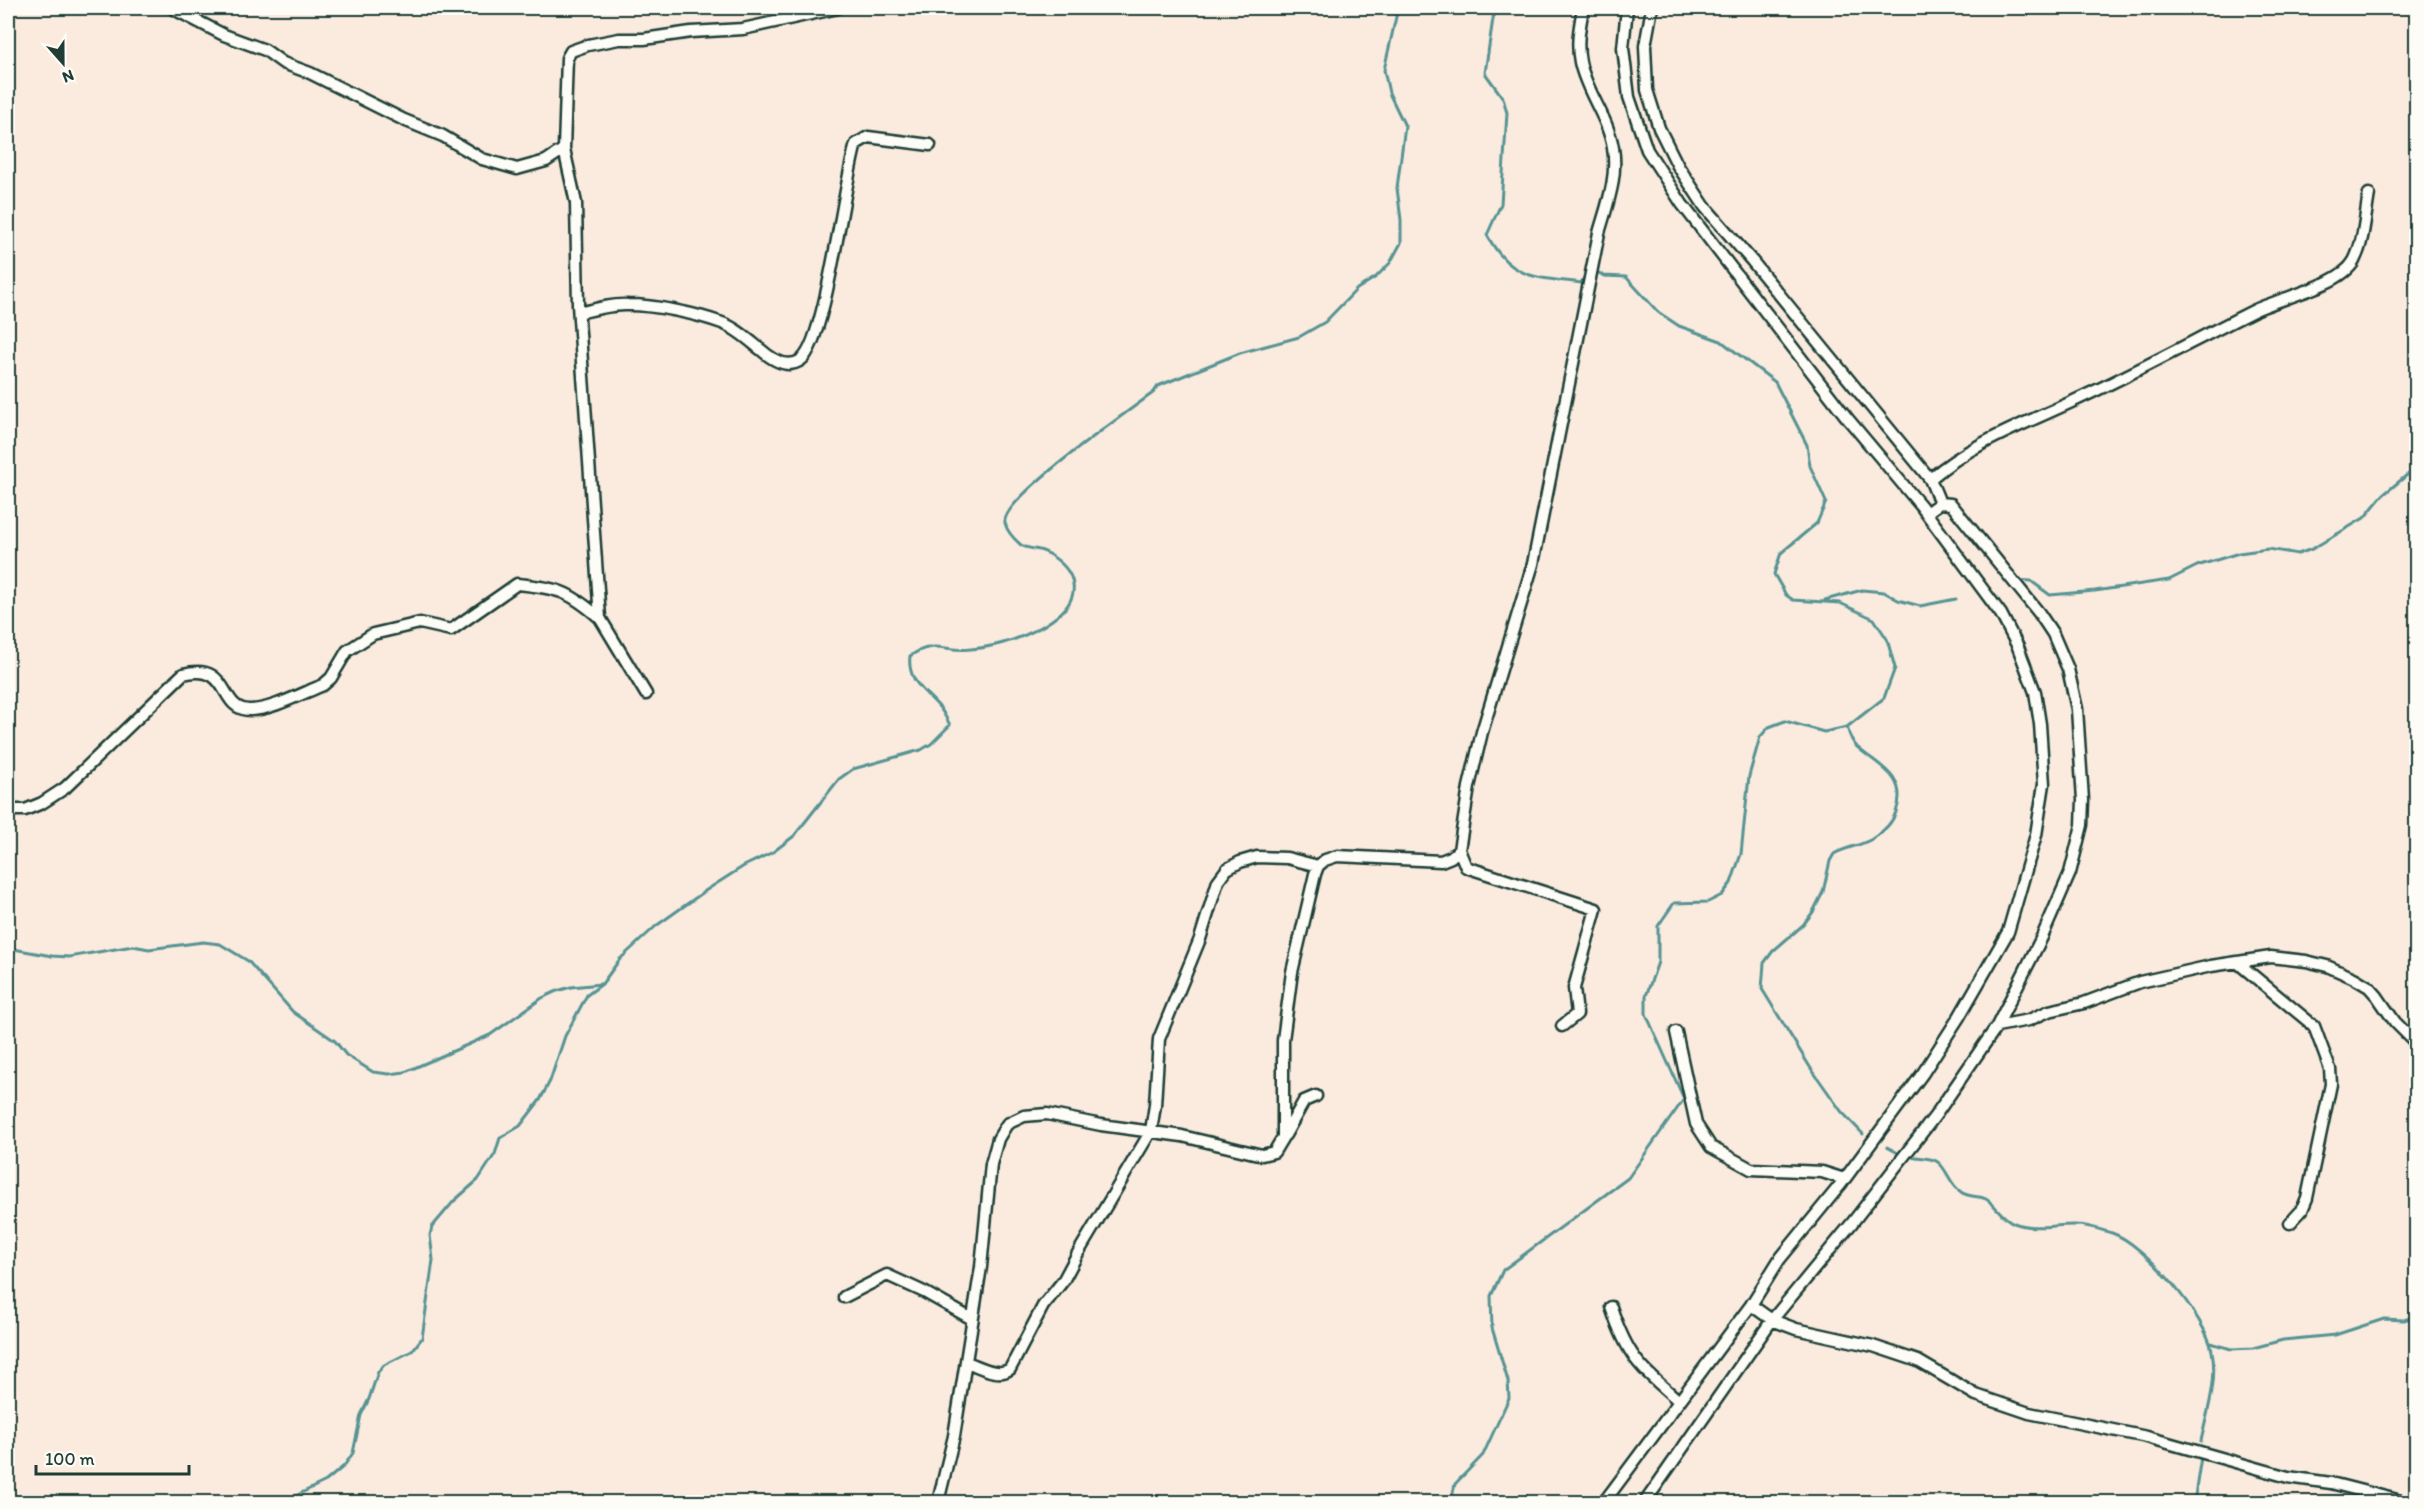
<svg xmlns="http://www.w3.org/2000/svg" width="2424" height="1510" viewBox="0 0 2424 1510" font-family="Itim,sans-serif">
  <style>
    .lines { fill: none; stroke-linecap: round; stroke-linejoin: round }
    .stream { stroke: #569393; stroke-width: 3 }
    .minor-casing { stroke: #1f3d34; stroke-width: 15 }
    .minor { stroke: #fdfcf7; stroke-width: 10 }
  </style>
  <rect width="100%" height="100%" fill="#faebde"/>
  <filter id="ink" filterUnits="userSpaceOnUse"><feTurbulence type="fractalNoise" baseFrequency=".0167" numOctaves="2"/><feDisplacementMap in="SourceGraphic" scale="12" xChannelSelector="R" yChannelSelector="G"/><feConvolveMatrix kernelMatrix="1 2 1 2 8 2 1 2 1" color-interpolation-filters="sRGB"/></filter>
  <g filter="url(#ink)">
    <g class="lines">
      <!-- stream -->
      <path class="stream" d="M1492,8L1494,12L1485,73L1503,98L1507,113L1501,204L1487,235C1511,280 1536,277 1581,283L1586,274
        M2016,580L2031,581L2050,595L2095,591L2169,580L2197,566L2239,553L2268,549L2298,554L2312,549L2364,518L2383,495L2407,475L2416,470
        M1825,600L1862,590L1884,592L1898,600L1920,606L1956,599
        M1847,727C1849,734 1852,742 1857,747C1878,766 1909,776 1896,812C1892,824 1883,832 1872,839C1860,846 1846,847 1834,854L1830,861L1823,892L1813,912L1803,925L1773,951L1764,963L1762,989L1810,1067L1841,1111L1863,1134
        M8,948L52,956L69,957L133,946L149,949L203,942L220,944L248,961L293,1012L335,1041L346,1055L373,1072L389,1074L405,1072L490,1035L542,998L557,991L571,987L601,984
        M1887,1147L1900,1154
        M1909,1156C1917,1158 1933,1157 1939,1163C1948,1171 1950,1185 1961,1192C1969,1198 1979,1195 1986,1199C1997,1206 2002,1218 2014,1223C2034,1231 2056,1224 2077,1225C2088,1225 2101,1230 2112,1233C2145,1244 2206,1317 2212,1351C2218,1381 2207,1412 2201,1441
        M2211,1343L2231,1349L2253,1348L2283,1340L2335,1335L2384,1319L2404,1320L2416,1316
        M275,1502L291,1498L326,1481L344,1466L353,1453L361,1415L369,1399L378,1372L384,1365L412,1351L422,1338L433,1260L430,1235L432,1227L454,1201L478,1180L495,1154L500,1138L520,1126L540,1100L550,1081L565,1036L587,995L602,984L620,959L656,926L708,889L744,866L773,852L794,836L839,779L853,769L921,750L931,744L950,725C947,720 944,713 940,708C926,691 907,682 910,656C934,639 945,652 971,649C998,647 1030,636 1052,620C1084,598 1078,571 1047,553C1039,548 1029,550 1021,545C1014,539 1007,532 1005,523C1000,499 1131,410 1154,392L1158,386L1240,353L1299,337L1325,322L1357,289L1376,277L1390,263L1401,243V220L1397,188L1405,126L1389,93L1384,70L1398,8
        M1451,1502L1455,1484L1483,1455L1509,1398L1508,1381L1492,1328L1491,1296L1503,1270L1628,1178L1684,1099L1646,1014V996L1658,962V926L1674,903L1708,902L1722,895L1731,883L1741,854L1749,776L1760,737L1769,727L1785,721L1824,732L1847,727L1884,698L1895,668L1887,639L1874,619L1840,603L1793,600L1786,595L1774,574L1781,553L1817,523L1826,502L1810,466L1807,445L1775,382L1721,341L1679,326L1658,312L1626,277L1604,276L1599,273
        M2194,1502L2201,1457"/>
      <!-- minor casing -->
      <g class="minor-casing">
        <path id="minor" d="M172,8L224,35L265,50L283,63L310,73L404,120L443,136L482,159L517,169L546,161L564,149L567,58L571,51L588,45L619,39H644L691,32L743,29L838,8
          M1652,8L1645,46L1647,90L1659,128L1678,166L1705,207L1752,261L1930,479L1940,503L1926,513
          M564,149L576,203L578,305L600,618L646,694
          M579,313C595,309 612,304 628,305C656,305 697,314 722,323C736,328 749,340 760,349C770,358 787,370 801,360C826,342 844,181 856,144L868,137L930,145
          M1930,479C1973,442 2027,423 2078,399C2137,372 2195,340 2253,311C2279,298 2340,286 2354,261C2364,242 2365,215 2369,194
          M8,810H25L42,803L65,788L183,674C232,662 218,709 249,710C269,711 303,693 323,685L331,678L347,651L373,634L420,623L451,630L517,584C558,588 569,591 600,618
          M1459,850L1466,867L1596,909L1574,988L1577,1014L1562,1026
          M2238,963L2314,1026L2330,1069L2331,1084L2307,1198L2302,1210L2290,1223
          M1997,1026L2029,1020L2049,1011L2084,1003L2140,982L2211,966L2271,957L2306,961L2327,966L2354,978L2369,987L2377,996L2395,1022L2416,1043
          M1676,1032L1696,1124L1711,1147L1751,1169L1822,1172L1844,1179
          M1285,1135L1304,1101L1316,1096
          M844,1297L887,1275L924,1292L972,1319
          M1751,1305L1772,1320L1796,1329L1873,1346L1918,1361L1976,1395L2029,1413L2147,1437L2288,1477L2331,1483L2405,1502
          M1611,1307C1628,1358 1640,1367 1679,1401
          M966,1362C979,1366 998,1378 1010,1369L1043,1306L1063,1281L1078,1253L1151,1131L1155,1105L1159,1039L1200,939L1218,881L1227,869L1240,862L1257,857L1287,858L1318,866
          M938,1502L954,1436L981,1267L991,1164L998,1139L1007,1124L1024,1116L1047,1114L1101,1125L1182,1136L1262,1155L1274,1152L1283,1137V1040L1292,972L1315,874L1318,866L1325,860L1337,856L1441,861L1451,857L1459,850L1469,787L1482,732L1533,564L1599,233C1607,205 1618,177 1613,148C1608,117 1586,92 1580,62C1576,43 1580,26 1583,8
          M1604,1502L1751,1305L1779,1260L1841,1184L1923,1073L1959,1017L2008,932L2036,835L2044,784L2040,724L2035,692L2018,647L2001,614L1921,506L1848,419L1682,204L1647,150L1629,97L1623,48L1627,8
          M1645,1502L1772,1320L1852,1223L1935,1116L1997,1026L2042,937L2070,873L2082,825L2083,800L2077,709L2068,669L2053,634L2039,613L1951,504L1940,503"/>
      </g>
      <!-- minor -->
      <use href="#minor" class="minor"/>
    </g>
  </g>
  <!-- margin -->
  <rect width="2424" height="1510" fill="none" stroke="#fdfcf7" stroke-width="30"/>
  <rect x="15" y="15" width="2394" height="1480" fill="none" stroke="#1f3d34" stroke-width="2" filter="url(#ink)"/>
  <!-- north arrow -->
  <g transform="translate(63 63) rotate(159)" stroke="#fdfcf7" stroke-width="4.5" paint-order="stroke">
  <path d="M0-4.5L10 22L0 15L-10 22Z" fill="#1f3d34"/>
  <text y="-9" font-size="16" font-weight="bold" text-anchor="middle" fill="#1f3d34">N</text>
  </g>
  <!-- scale -->
  <path d="M36 1465v9h153v-9" fill="none" stroke="#1f3d34" stroke-width="3"/>
  <text x="45" y="1465" font-size="18" fill="#1f3d34" stroke="#fdfcf7" stroke-width="4.5" paint-order="stroke">100 m</text>
</svg>
